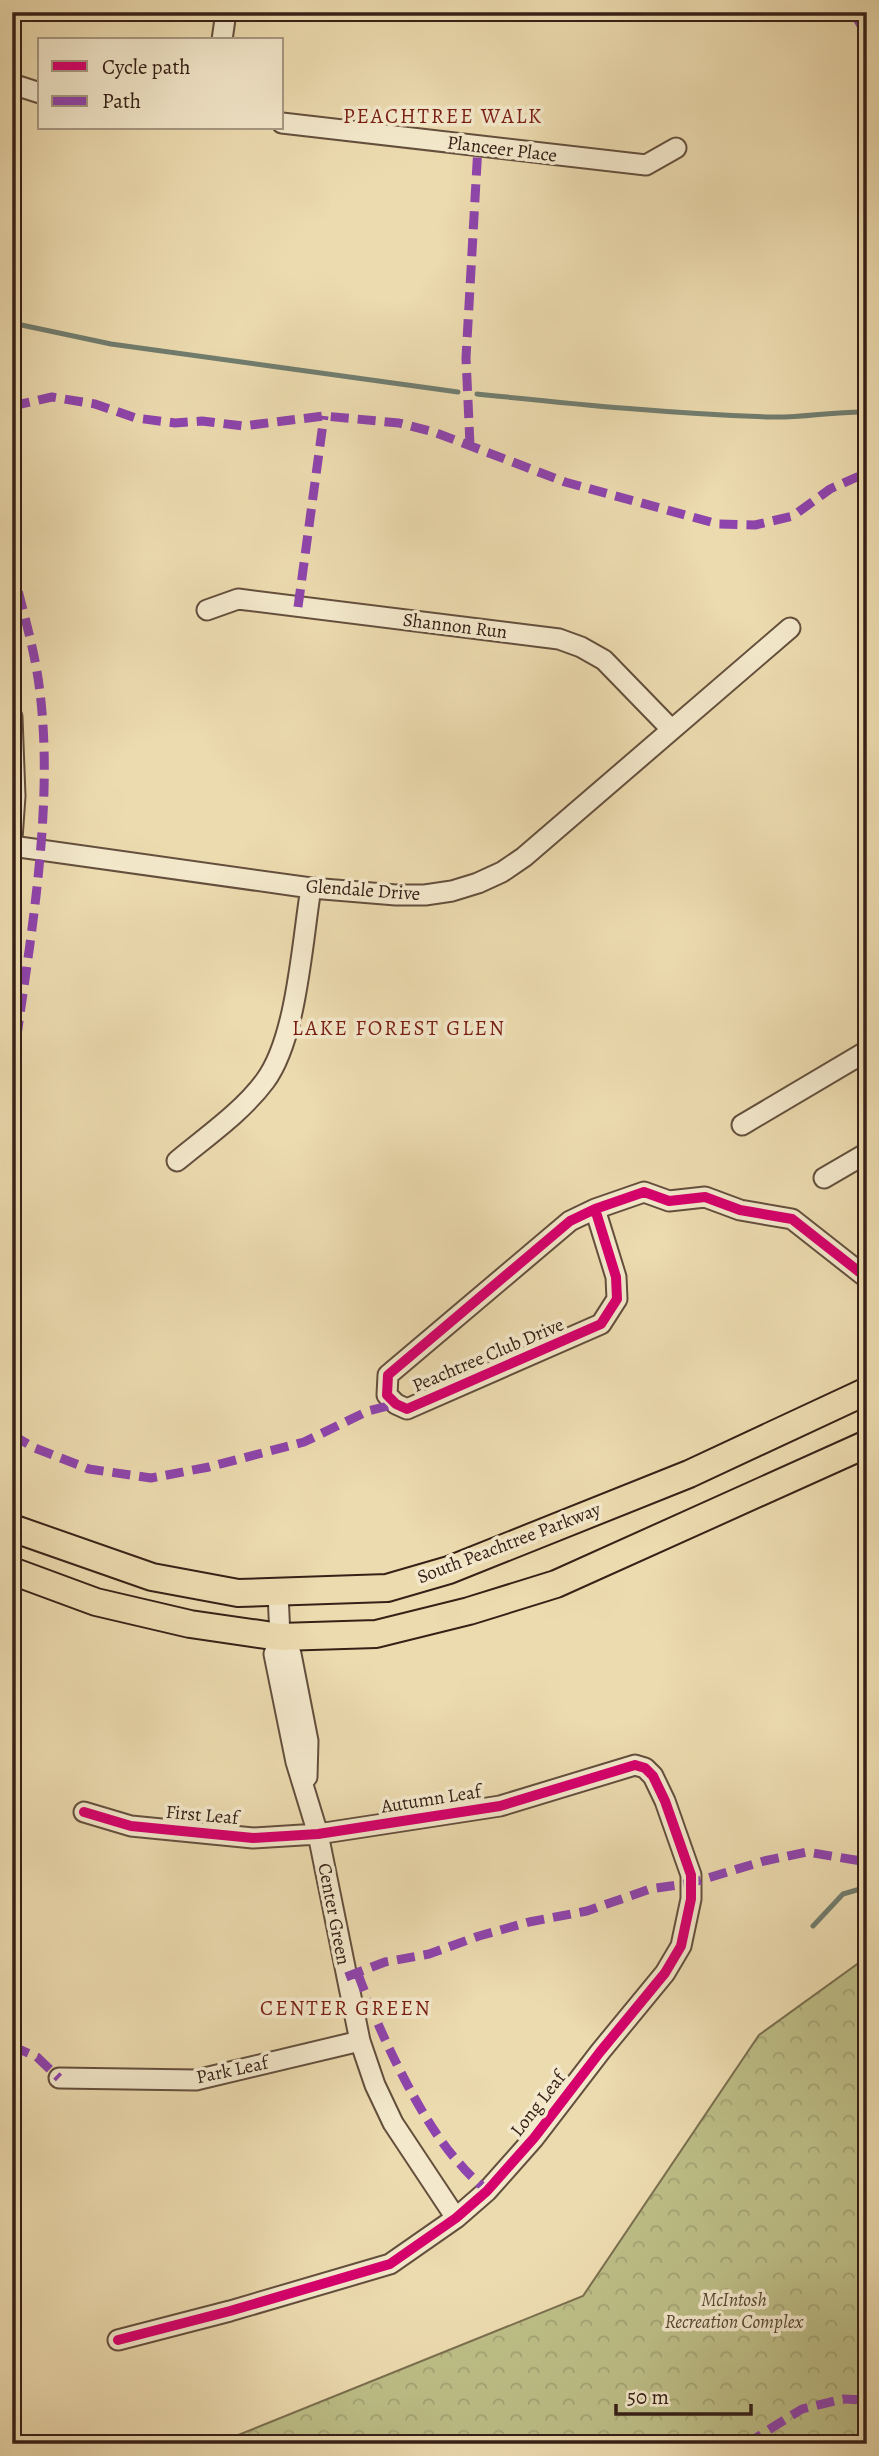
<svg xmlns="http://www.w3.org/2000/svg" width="879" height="2456" viewBox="0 0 879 2456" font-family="Alegreya,serif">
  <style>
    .forest { fill: url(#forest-crowns); stroke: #7a6f4f; stroke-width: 2 }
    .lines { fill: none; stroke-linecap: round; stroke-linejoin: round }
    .stream { stroke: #717d6f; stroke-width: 5 }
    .minor-casing { stroke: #644f3d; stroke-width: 23 }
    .major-casing { stroke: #362017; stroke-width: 30 }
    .minor { stroke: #f3e8cb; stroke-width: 19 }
    .major { stroke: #ecdbaf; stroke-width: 26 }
    .quiet { stroke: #8e44ad; stroke-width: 9; stroke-dasharray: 18 9; stroke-linecap: butt }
    .cycleway-casing { stroke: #f3e8cb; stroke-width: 15 }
    .cycleway { stroke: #d6006c; stroke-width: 10 }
    .labels { text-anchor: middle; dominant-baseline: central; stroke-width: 7; stroke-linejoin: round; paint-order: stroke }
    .street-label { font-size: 19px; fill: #362017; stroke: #f3e8cb }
    .park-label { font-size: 19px; font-style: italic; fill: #584833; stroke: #f3e8cb }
    .neighbourhood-label { font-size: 21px; letter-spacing: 2px; fill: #7a1f14; stroke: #f3e8cb }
  </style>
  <defs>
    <pattern id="forest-crowns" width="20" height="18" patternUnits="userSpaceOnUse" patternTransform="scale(1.75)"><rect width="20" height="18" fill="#bdbe87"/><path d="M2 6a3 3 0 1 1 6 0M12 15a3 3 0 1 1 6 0" fill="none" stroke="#a3a374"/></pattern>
  </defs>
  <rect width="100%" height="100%" fill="#ecdbaf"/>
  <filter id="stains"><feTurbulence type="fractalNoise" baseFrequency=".00286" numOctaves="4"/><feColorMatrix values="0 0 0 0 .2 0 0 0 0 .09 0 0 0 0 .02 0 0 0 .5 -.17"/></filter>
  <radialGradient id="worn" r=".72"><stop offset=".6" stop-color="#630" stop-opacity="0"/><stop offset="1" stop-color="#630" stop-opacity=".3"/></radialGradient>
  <!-- forest -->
  <path class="forest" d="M867,1957V2444H216L583,2296L759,2035Z"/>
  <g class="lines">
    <!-- stream -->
    <path class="stream" d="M12,323L111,344L458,392
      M477,394C575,404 672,414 771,417C803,418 835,411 867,412
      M813,1926L843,1894L867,1887"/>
    <!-- minor casing -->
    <g class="minor-casing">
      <path id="minor" d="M222,40L226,12
        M12,84L40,93
        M282,123L646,165L676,148
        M207,610L238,599L559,639L581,647L604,660L671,729
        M12,717L15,796L12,839
        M12,846L311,888L396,895H425L452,891L478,883L502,872L524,857L790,628
        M742,1125L867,1051
        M177,1161C207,1136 242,1112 265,1081C297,1038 302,942 311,888
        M824,1178L867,1153
        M595,1209L570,1221L388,1375L387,1395L396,1404L407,1409L601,1324L617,1299L616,1277L595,1209L644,1192L669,1201L705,1197L740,1210L792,1219L867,1278
        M278,1593L280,1637L274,1654L296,1762L318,1834L360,2041L375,2085L393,2123L456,2218
        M280,1637L291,1654L308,1741L307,1777
        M84,1812L131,1826L253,1838L318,1834L500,1806L635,1765L645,1768L653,1776L665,1801L691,1875V1899L681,1946L665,1973L600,2052L534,2138L487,2191L456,2218L390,2264L230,2311L118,2340
        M59,2078L196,2080L360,2041"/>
    </g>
    <!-- major casing -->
    <g class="major-casing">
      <path id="major" d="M12,1528L152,1577L238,1593L387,1588L449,1570L689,1474L867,1391
        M12,1571L96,1602L190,1624L280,1637L376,1634L469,1611L556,1584L867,1444"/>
    </g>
    <!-- minor -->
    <use href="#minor" class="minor"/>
    <!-- major -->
    <use href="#major" class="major"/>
    <!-- quiet -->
    <path class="quiet" d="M853,12L867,35
      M12,406L52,397L95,404L136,418L175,423L202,421L243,426L324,416L399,423L434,432L565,482L718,524L755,525L793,516L830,489L857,477L867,476
      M470,445L466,358L478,146
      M12,566C21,605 34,646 39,685C56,809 28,949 12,1072
      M298,607L324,416
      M12,1435L35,1448L89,1469L151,1478L209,1467L304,1442L368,1411L396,1404
      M358,1974C378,2029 420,2121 460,2164C468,2174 478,2182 487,2191
      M346,1977L385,1962L429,1954L479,1936L529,1922L587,1911L650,1889L691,1883L764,1861L807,1852L867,1862
      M12,2046L37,2057L59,2078
      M746,2444L802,2409L843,2399L867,2400"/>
    <!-- cycleway casing -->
    <g class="cycleway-casing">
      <path id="cycleway" d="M595,1209L570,1221L388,1375L387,1395L396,1404L407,1409L601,1324L617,1299L616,1277L595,1209L644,1192L669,1201L705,1197L740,1210L792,1219L867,1278
        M84,1812L131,1826L253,1838L318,1834L500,1806L635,1765L645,1768L653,1776L665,1801L691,1875V1899L681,1946L665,1973L600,2052L534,2138L487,2191L456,2218L390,2264L230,2311L118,2340"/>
    </g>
    <!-- cycleway -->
    <use href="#cycleway" class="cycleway"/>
  </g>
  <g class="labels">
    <!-- street labels -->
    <g class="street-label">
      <text transform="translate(502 149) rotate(7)">Planceer Place</text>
      <text transform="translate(455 626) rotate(7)">Shannon Run</text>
      <text transform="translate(363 890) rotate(4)">Glendale Drive</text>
      <text transform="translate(488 1355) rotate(-23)">Peachtree Club Drive</text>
      <text transform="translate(509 1543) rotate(-21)">South Peachtree Parkway</text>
      <text transform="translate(431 1799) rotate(-9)">Autumn Leaf</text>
      <text transform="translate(202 1815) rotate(5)">First Leaf</text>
      <text transform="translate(334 1914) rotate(79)">Center Green</text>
      <text transform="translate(232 2070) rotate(-12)">Park Leaf</text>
      <text transform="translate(538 2104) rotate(-52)">Long Leaf</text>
    </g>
    <!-- park labels -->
    <g class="park-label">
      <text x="734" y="2300">McIntosh<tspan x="734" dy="22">Recreation Complex</tspan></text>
    </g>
    <!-- neighbourhood labels -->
    <g class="neighbourhood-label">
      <text x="443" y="116">PEACHTREE WALK</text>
      <text x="399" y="1028">LAKE FOREST GLEN</text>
      <text x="346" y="2008">CENTER GREEN</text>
    </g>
  </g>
  <!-- margin -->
  <rect width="879" height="2456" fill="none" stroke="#ecdbaf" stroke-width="42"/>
  <rect x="14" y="14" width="851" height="2428" fill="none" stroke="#362017" stroke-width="3.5"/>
  <rect x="21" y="21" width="837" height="2414" fill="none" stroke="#362017" stroke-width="2"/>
  <!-- legend -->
  <rect x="38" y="38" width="245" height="91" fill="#f3e8cb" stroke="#a79883" stroke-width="2"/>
  <rect x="52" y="61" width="35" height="10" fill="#d6006c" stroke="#a79883" stroke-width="2"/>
  <text x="102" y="74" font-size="21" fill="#362017">Cycle path</text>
  <rect x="52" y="96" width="35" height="10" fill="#8e44ad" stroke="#a79883" stroke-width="2"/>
  <text x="102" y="108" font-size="21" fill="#362017">Path</text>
  <!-- scale -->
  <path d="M616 2404v10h135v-10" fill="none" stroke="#362017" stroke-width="3.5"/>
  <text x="627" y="2404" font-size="21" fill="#362017" stroke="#f3e8cb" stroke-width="5" paint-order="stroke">50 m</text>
  <rect width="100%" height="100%" filter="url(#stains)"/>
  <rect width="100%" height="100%" fill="url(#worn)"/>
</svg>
